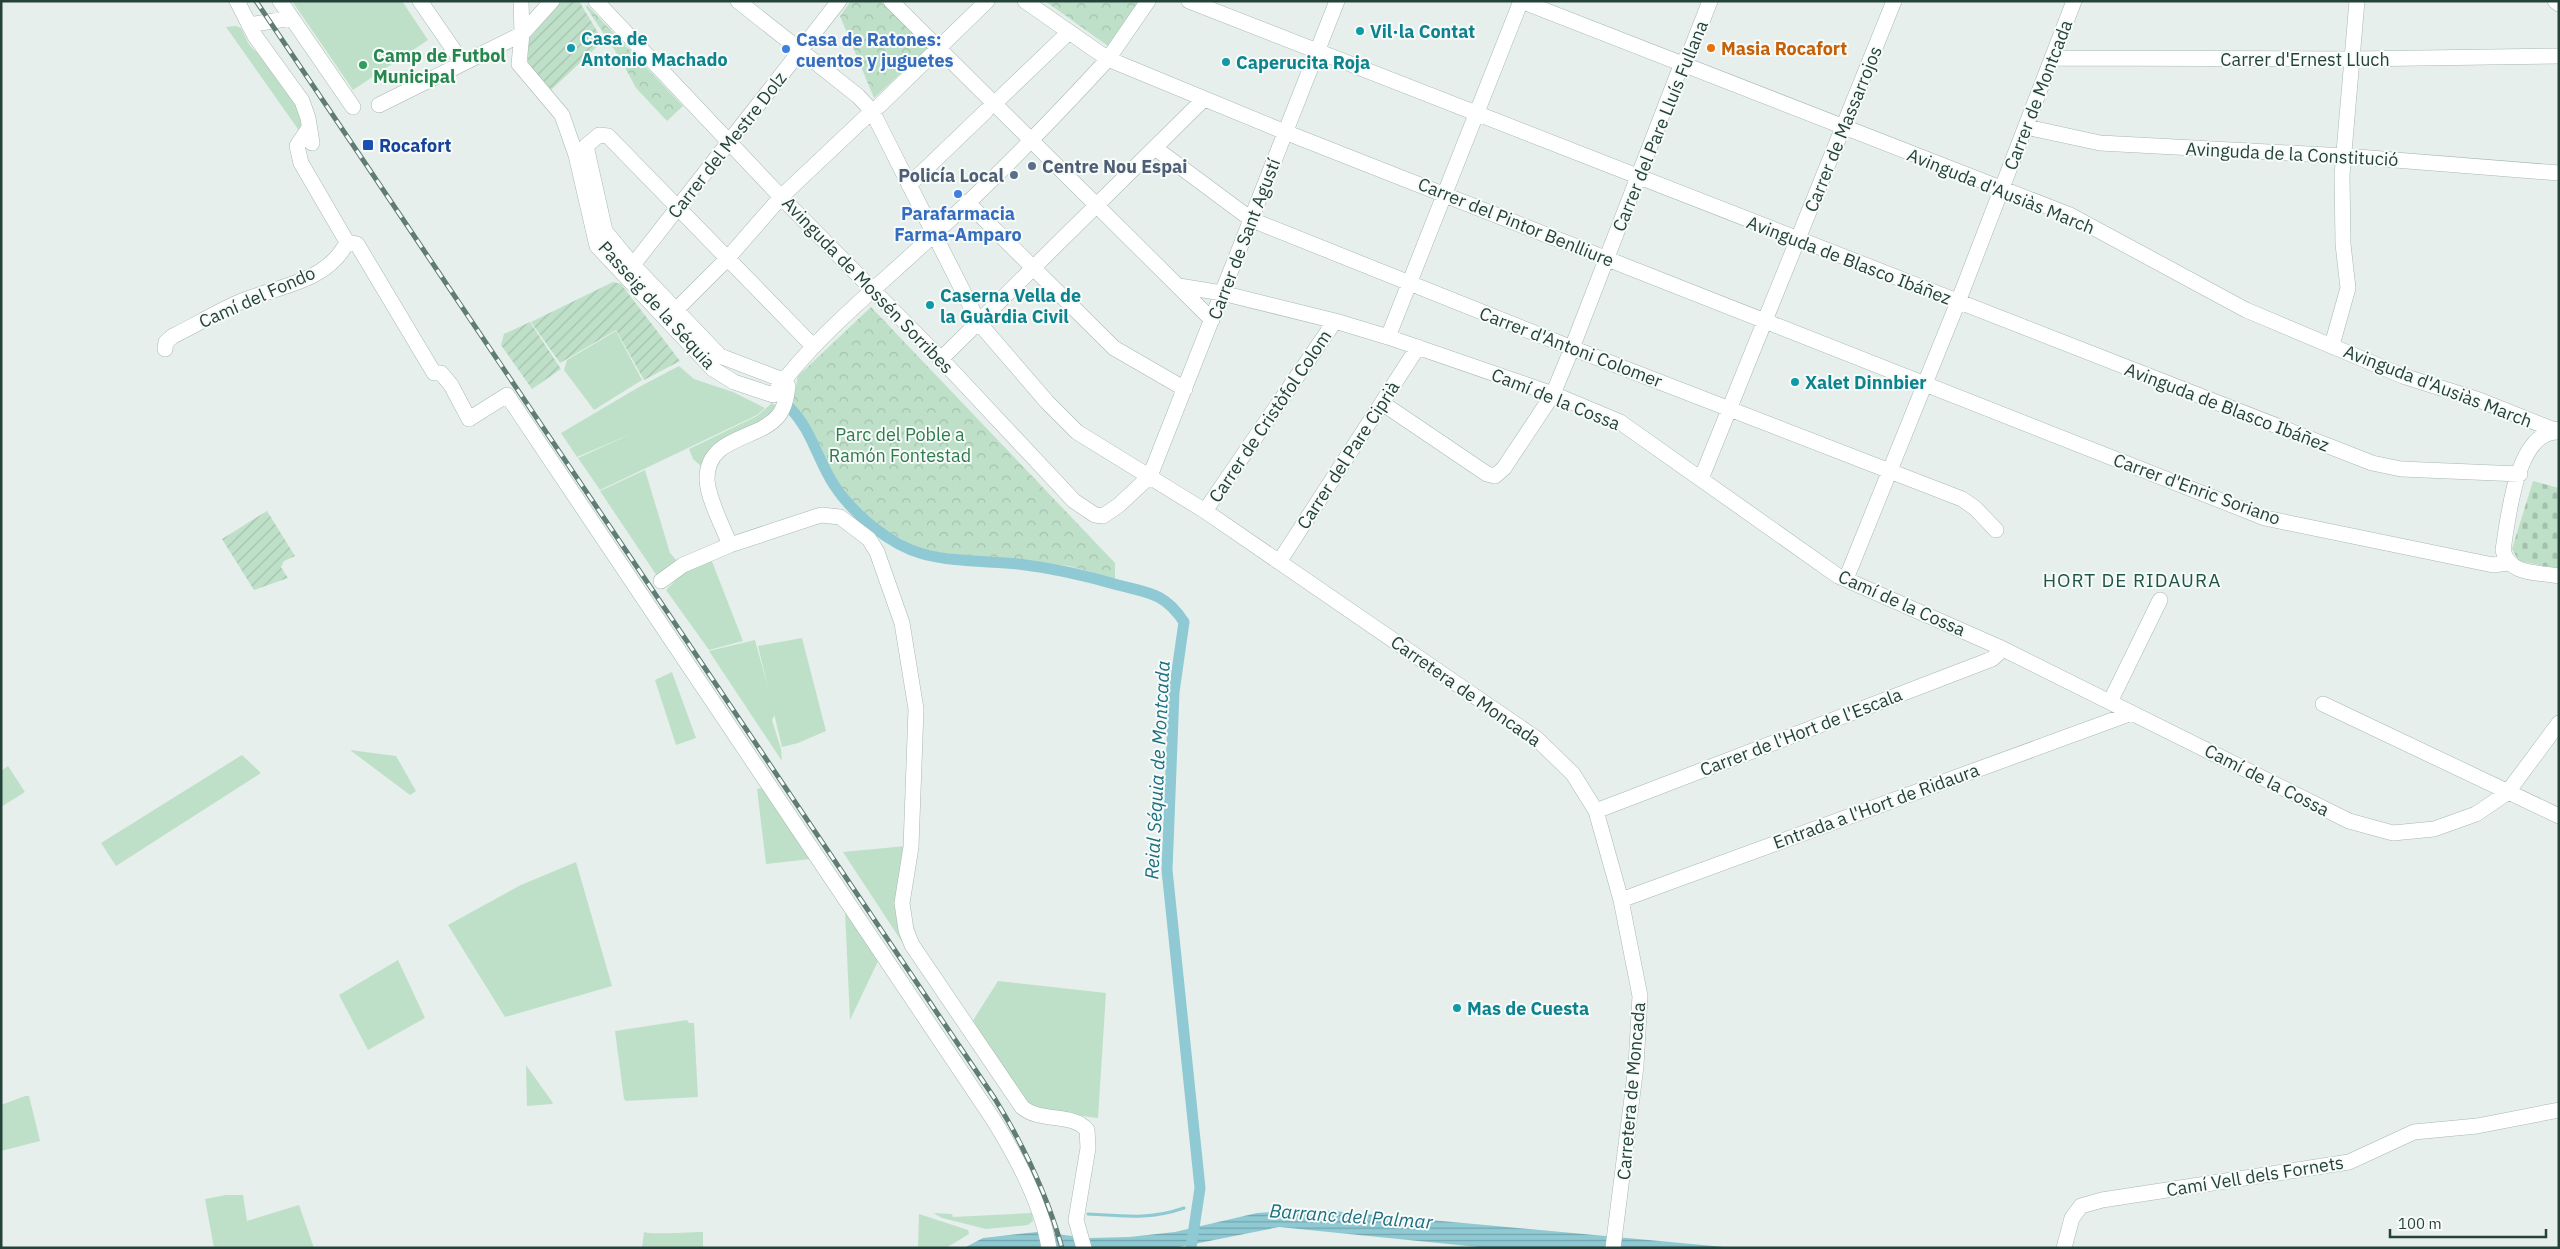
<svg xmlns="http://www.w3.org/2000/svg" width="2560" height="1249" viewBox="0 0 2560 1249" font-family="'IBM Plex Sans',sans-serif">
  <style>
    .grass { fill: #bfe0c8 }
    .forest { fill: url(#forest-crowns) }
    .cemetery { fill: url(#cemetery-stones) }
    .garden { fill: url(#garden-furrows) }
    .water { fill: url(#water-rules) }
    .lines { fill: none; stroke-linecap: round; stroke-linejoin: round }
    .stream { stroke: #8ec9d4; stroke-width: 3 }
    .canal { stroke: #8ec9d4; stroke-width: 11 }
    .minor-casing { stroke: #a8b8b2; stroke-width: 16 }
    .minor { stroke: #fff; stroke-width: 15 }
    .rail-casing { stroke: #5f7d75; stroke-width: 5 }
    .rail { stroke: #f7fbf9; stroke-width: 3; stroke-dasharray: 9; stroke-linecap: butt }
    .culture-dot { fill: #0f9aa8; stroke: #f7fbf9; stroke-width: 2 }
    .food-dot { fill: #e8710a; stroke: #f7fbf9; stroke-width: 2 }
    .shop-dot { fill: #3f7fe0; stroke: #f7fbf9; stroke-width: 2 }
    .leisure-dot { fill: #2e9e5b; stroke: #f7fbf9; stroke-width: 2 }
    .transit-dot { fill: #1a4fb4; stroke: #f7fbf9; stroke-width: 2 }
    .service-dot { fill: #5c6f8a; stroke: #f7fbf9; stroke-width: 2 }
    .labels { text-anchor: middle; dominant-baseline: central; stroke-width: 4; stroke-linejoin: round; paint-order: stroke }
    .culture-label { font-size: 18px; font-weight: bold; fill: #0d838f; stroke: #f7fbf9; text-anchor: start }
    .shop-label { font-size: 18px; font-weight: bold; fill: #366cbe; stroke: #f7fbf9; text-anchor: start }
    .food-label { font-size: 18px; font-weight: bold; fill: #c56008; stroke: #f7fbf9; text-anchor: start }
    .leisure-label { font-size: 18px; font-weight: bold; fill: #27864d; stroke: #f7fbf9; text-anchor: start }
    .street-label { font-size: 18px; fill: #24423a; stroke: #f7fbf9 }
    .transit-label { font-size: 18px; font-weight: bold; fill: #164399; stroke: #f7fbf9; text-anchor: start }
    .service-label { font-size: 18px; font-weight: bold; fill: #4e5e75; stroke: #f7fbf9; text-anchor: start }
    .park-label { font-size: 18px; fill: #2d7a4b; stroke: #f7fbf9 }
    .neighbourhood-label { font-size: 19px; letter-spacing: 1px; fill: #1f5548; stroke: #f7fbf9 }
    .water-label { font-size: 19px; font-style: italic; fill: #1c6f80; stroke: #f7fbf9 }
  </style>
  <defs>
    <pattern id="forest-crowns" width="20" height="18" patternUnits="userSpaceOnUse" patternTransform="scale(1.25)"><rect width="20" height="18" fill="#bfe0c8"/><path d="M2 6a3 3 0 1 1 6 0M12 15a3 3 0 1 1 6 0" fill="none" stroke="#a4c1ad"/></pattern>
    <pattern id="cemetery-stones" width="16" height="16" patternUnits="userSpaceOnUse" patternTransform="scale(1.25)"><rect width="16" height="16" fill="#bfe0c8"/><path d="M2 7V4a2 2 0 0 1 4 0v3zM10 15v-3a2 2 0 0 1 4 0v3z" fill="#a4c1ad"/></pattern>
    <pattern id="garden-furrows" width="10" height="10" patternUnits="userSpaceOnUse" patternTransform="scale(1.25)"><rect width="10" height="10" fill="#bfe0c8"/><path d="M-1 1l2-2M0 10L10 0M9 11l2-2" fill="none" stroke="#a4c1ad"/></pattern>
    <pattern id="water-rules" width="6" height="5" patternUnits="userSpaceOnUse" patternTransform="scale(1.25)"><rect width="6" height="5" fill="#8ec9d4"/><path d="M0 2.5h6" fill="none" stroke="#74a5ad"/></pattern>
  </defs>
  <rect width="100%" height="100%" fill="#e6efeb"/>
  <!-- grass -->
  <path class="grass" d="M292,1H402L428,40L353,90Z
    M236,26L241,28C247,39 248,48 261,54L304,118L300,132L226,27Z
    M616,331L642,380L594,410L564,370L567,360Z
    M679,366L694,379L733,392L765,408L757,415L600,490L578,458L633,433L577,457L561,433L639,387Z
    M772,403L777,406L773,413L703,468L693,459L689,449L757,416Z
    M645,470L670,553L678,562L657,576L600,491Z
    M711,559L743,641L709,650L666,590L687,569Z
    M802,638L826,731L798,743L782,747L758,646Z
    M755,640L775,714L772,720L781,749L782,761L709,651Z
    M672,672L696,738L676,745L655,680Z
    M350,750L396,756L416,791L410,795Z
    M242,755L261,773L116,866L101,843Z
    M8,766L25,792L1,807V771Z
    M762,788L811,859L766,864L757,789Z
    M906,846L904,941L902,942L843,852Z
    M576,862L612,986L505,1017L448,925L521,885Z
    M845,911L879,959L850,1020Z
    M398,960L425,1018L368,1050L339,995Z
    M998,981L1106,993L1098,1118L1042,1111L1033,1106L1027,1101L972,1022Z
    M687,1020L689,1023H694L698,1097L626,1101L624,1099L615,1031Z
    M526,1065L553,1103L552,1104L527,1106Z
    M25,1096H29L40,1141L1,1151V1105Z
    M226,1195H243L247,1221L299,1205L314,1248H214L205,1199Z
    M933,1213L952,1214L953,1217L1032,1213L1033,1221L1028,1225L986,1229L942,1218Z
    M919,1214L968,1230L969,1234L946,1248H918Z
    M644,1232C650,1235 692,1232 703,1232V1248H642Z"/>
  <!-- forest -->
  <path class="forest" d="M851,1H880L928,48L874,98L840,16Z
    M1045,1H1141L1108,46Z
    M587,5L683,106L667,121L636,88L621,60L586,7Z
    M871,307L1115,563V579L1069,566L924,551L886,531L848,498L836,483L812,431L792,407L798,376Z"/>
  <!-- cemetery -->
  <path class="cemetery" d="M2533,481L2559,488V569L2519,561L2512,549Z"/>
  <!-- garden -->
  <path class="garden" d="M562,1H579L603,41L550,91L528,63L527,41Z
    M613,282L621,284L680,361L644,380L616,330L560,363L531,322Z
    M530,322L561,369L532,389L501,345L504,334Z
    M267,511L295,556L284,561L281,567L288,578L254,590L222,539Z"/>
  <!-- water -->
  <path class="water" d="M1311,1209L1735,1248H1488L1279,1227L1174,1248H964L983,1238L1037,1232L1090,1238L1129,1237L1175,1232L1257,1213Z"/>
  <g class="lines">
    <!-- stream -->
    <path class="stream" d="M1088,1214C1123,1216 1150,1220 1184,1208"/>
    <!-- canal -->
    <path class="canal" d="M789,407C812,430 817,459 834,485C853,514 890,545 923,554C953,562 987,561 1018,564C1052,568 1084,575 1118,585C1149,593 1165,593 1184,622L1174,692L1167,870L1200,1188L1191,1248"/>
    <!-- minor casing -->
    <g class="minor-casing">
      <path id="minor" d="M237,1L255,36L302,101L308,118L312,143
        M280,1L353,107
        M420,1L462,62
        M521,1L522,34L519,64L562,115L576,155L597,246L713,369L734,382L773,395C816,335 877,288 931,237C993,181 1052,120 1108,59L1285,132L2265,518L2493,565L2508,563
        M596,1L781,197L941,359L1074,501L1095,515L1103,516L1119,505L1150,476L1337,1
        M738,1L858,96L872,111L979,323L1047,402L1077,432L1205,511L1537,739L1573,774L1596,811L1621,900L1640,996L1636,1066L1613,1248
        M891,1L1212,320
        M1025,1L1108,59L1148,1
        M1189,1L2372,463L2401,469L2520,474
        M1521,1L2070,215L2246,310L2403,376L2479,400L2557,431L2559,429
        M2555,1L2559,4
        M249,25L292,18
        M2052,58L2353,59L2559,56
        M995,103L1069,32
        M379,105L522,34L552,1
        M879,106L987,1
        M2026,127L2100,143L2345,156L2559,173
        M309,128L297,146L301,163L347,242L357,244L434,373H441L451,385L469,419L507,395L993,1119C1016,1156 1042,1205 1049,1248
        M1155,148L1252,220L1572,348L1962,499L1975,508L1996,530
        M909,185L986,111
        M967,202L1114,348L1185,389
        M633,265L839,1
        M1179,286L1222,293L1335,321L1388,337L1553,394L1620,422L1838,576L1999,647L2349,821L2393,833L2434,829L2476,814L2507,793L2559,723
        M676,310L727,259L781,197L872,111
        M1388,337L1521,1
        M2332,345L2348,288L2343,244L2342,175L2357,1
        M165,349L166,342L173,336C196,325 218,311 242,301C278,286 328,282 347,242
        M941,359L1204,99
        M783,380L720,356L633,265L605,231L586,146L599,135L608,136L813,346
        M1382,403L1487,474L1495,476L1504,468L1553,394L1572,348L1679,71L1692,47L1710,1
        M2559,432C2516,429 2508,520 2503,550C2509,575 2537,572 2559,576
        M1701,479L1894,1
        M1205,511L1335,321
        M730,545C723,527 708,499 707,480C706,435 759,441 779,415C785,407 787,396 788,386L783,380
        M1279,562L1418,347
        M1846,579L1958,302L2074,1
        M661,581L683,565L730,545L821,515L840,517L869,539L877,552L902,623L916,709L911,847L902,903L906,930L912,945L1022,1107C1040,1123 1072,1112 1087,1130L1088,1148L1076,1220L1084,1248
        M2110,702L2160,600
        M2323,704L2559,816
        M1596,811L1992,659L2003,649
        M1621,900L2132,713
        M2064,1248L2072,1218L2081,1206L2102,1200L2349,1162L2414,1132L2477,1126L2559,1110"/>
    </g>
    <!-- minor -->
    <use href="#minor" class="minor"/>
    <!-- rail casing -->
    <g class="rail-casing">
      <path id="rail" d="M256,1L995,1099C1024,1146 1047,1194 1062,1248"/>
    </g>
    <!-- rail -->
    <use href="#rail" class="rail"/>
  </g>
  <!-- markers -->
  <g class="culture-dot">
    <circle cx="1360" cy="31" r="5"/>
    <circle cx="571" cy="48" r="5"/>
    <circle cx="1226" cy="62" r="5"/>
    <circle cx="930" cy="305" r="5"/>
    <circle cx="1795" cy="382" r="5"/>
    <circle cx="1457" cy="1008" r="5"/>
  </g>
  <circle class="food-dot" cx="1711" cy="48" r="5"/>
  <g class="shop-dot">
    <circle cx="786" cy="49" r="5"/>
    <circle cx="958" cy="194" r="5"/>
  </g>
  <circle class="leisure-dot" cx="363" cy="65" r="5"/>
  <rect class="transit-dot" x="362" y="139" width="12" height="12" rx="2.5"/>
  <g class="service-dot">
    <circle cx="1032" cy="166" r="5"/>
    <circle cx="1014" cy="175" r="5"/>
  </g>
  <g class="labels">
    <!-- culture labels -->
    <g class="culture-label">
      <text x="1370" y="31">Vil·la Contat</text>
      <text x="581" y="38">Casa de<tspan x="581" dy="21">Antonio Machado</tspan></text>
      <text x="1236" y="62">Caperucita Roja</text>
      <text x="940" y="295">Caserna Vella de<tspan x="940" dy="21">la Guàrdia Civil</tspan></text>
      <text x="1805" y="382">Xalet Dinnbier</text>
      <text x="1467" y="1008">Mas de Cuesta</text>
    </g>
    <!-- shop labels -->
    <g class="shop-label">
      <text x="796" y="39">Casa de Ratones:<tspan x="796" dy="21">cuentos y juguetes</tspan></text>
      <text x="958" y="213" text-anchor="middle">Parafarmacia<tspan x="958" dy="21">Farma-Amparo</tspan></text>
    </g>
    <!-- food labels -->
    <g class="food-label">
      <text x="1721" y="48">Masia Rocafort</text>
    </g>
    <!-- leisure labels -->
    <g class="leisure-label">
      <text x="373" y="55">Camp de Futbol<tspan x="373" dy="21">Municipal</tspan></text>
    </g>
    <!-- street labels -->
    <g class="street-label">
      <text x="2305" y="59">Carrer d'Ernest Lluch</text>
      <text transform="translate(2038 95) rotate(-69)">Carrer de Montcada</text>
      <text transform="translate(1660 126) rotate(-68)">Carrer del Pare Lluís Fullana</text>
      <text transform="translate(1843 129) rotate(-68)">Carrer de Massarrojos</text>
      <text transform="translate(727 145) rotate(-52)">Carrer del Mestre Dolz</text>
      <text transform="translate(2292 154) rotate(3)">Avinguda de la Constitució</text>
      <text transform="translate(2001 191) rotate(22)">Avinguda d'Ausiàs March</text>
      <text transform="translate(1516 222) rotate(22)">Carrer del Pintor Benlliure</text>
      <text transform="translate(1244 239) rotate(-69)">Carrer de Sant Agustí</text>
      <text transform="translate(1849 260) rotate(21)">Avinguda de Blasco Ibáñez</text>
      <text transform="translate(868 285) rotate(46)">Avinguda de Mossén Sorribes</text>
      <text transform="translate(257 297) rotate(-24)">Camí del Fondo</text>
      <text transform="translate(657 305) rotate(48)">Passeig de la Séquia</text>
      <text transform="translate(1571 347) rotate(21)">Carrer d'Antoni Colomer</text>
      <text transform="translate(2438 386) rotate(21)">Avinguda d'Ausiàs March</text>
      <text transform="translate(1556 399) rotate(22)">Camí de la Cossa</text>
      <text transform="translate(2227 407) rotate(21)">Avinguda de Blasco Ibáñez</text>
      <text transform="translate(1270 416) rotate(-56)">Carrer de Cristòfol Colom</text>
      <text transform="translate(1348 455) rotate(-57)">Carrer del Pare Ciprià</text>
      <text transform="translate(2197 489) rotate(20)">Carrer d'Enric Soriano</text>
      <text transform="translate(1902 603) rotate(24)">Camí de la Cossa</text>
      <text transform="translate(1466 691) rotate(35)">Carretera de Moncada</text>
      <text transform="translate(1801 732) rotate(-21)">Carrer de l'Hort de l'Escala</text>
      <text transform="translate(2267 780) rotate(27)">Camí de la Cossa</text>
      <text transform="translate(1876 806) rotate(-20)">Entrada a l'Hort de Ridaura</text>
      <text transform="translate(1631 1091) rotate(-85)">Carretera de Moncada</text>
      <text transform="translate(2255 1176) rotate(-9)">Camí Vell dels Fornets</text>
    </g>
    <!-- transit labels -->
    <g class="transit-label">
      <text x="379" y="145">Rocafort</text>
    </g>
    <!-- service labels -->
    <g class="service-label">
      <text x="1042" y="166">Centre Nou Espai</text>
      <text x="1004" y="175" text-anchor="end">Policía Local</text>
    </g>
    <!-- park labels -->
    <g class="park-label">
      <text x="900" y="434">Parc del Poble a<tspan x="900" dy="21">Ramón Fontestad</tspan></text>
    </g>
    <!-- neighbourhood labels -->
    <g class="neighbourhood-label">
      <text x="2132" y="580">HORT DE RIDAURA</text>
    </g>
    <!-- water labels -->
    <g class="water-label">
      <text transform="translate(1157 770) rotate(-87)">Reial Séquia de Montcada</text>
      <text transform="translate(1351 1216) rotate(4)">Barranc del Palmar</text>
    </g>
  </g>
  <!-- border -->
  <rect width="2560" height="1249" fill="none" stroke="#24423a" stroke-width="5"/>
  <!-- scale -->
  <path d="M2390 1229v8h156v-8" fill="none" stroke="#24423a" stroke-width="2.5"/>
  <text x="2398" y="1229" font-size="15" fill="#24423a" stroke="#f7fbf9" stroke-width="4" paint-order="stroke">100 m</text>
</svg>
